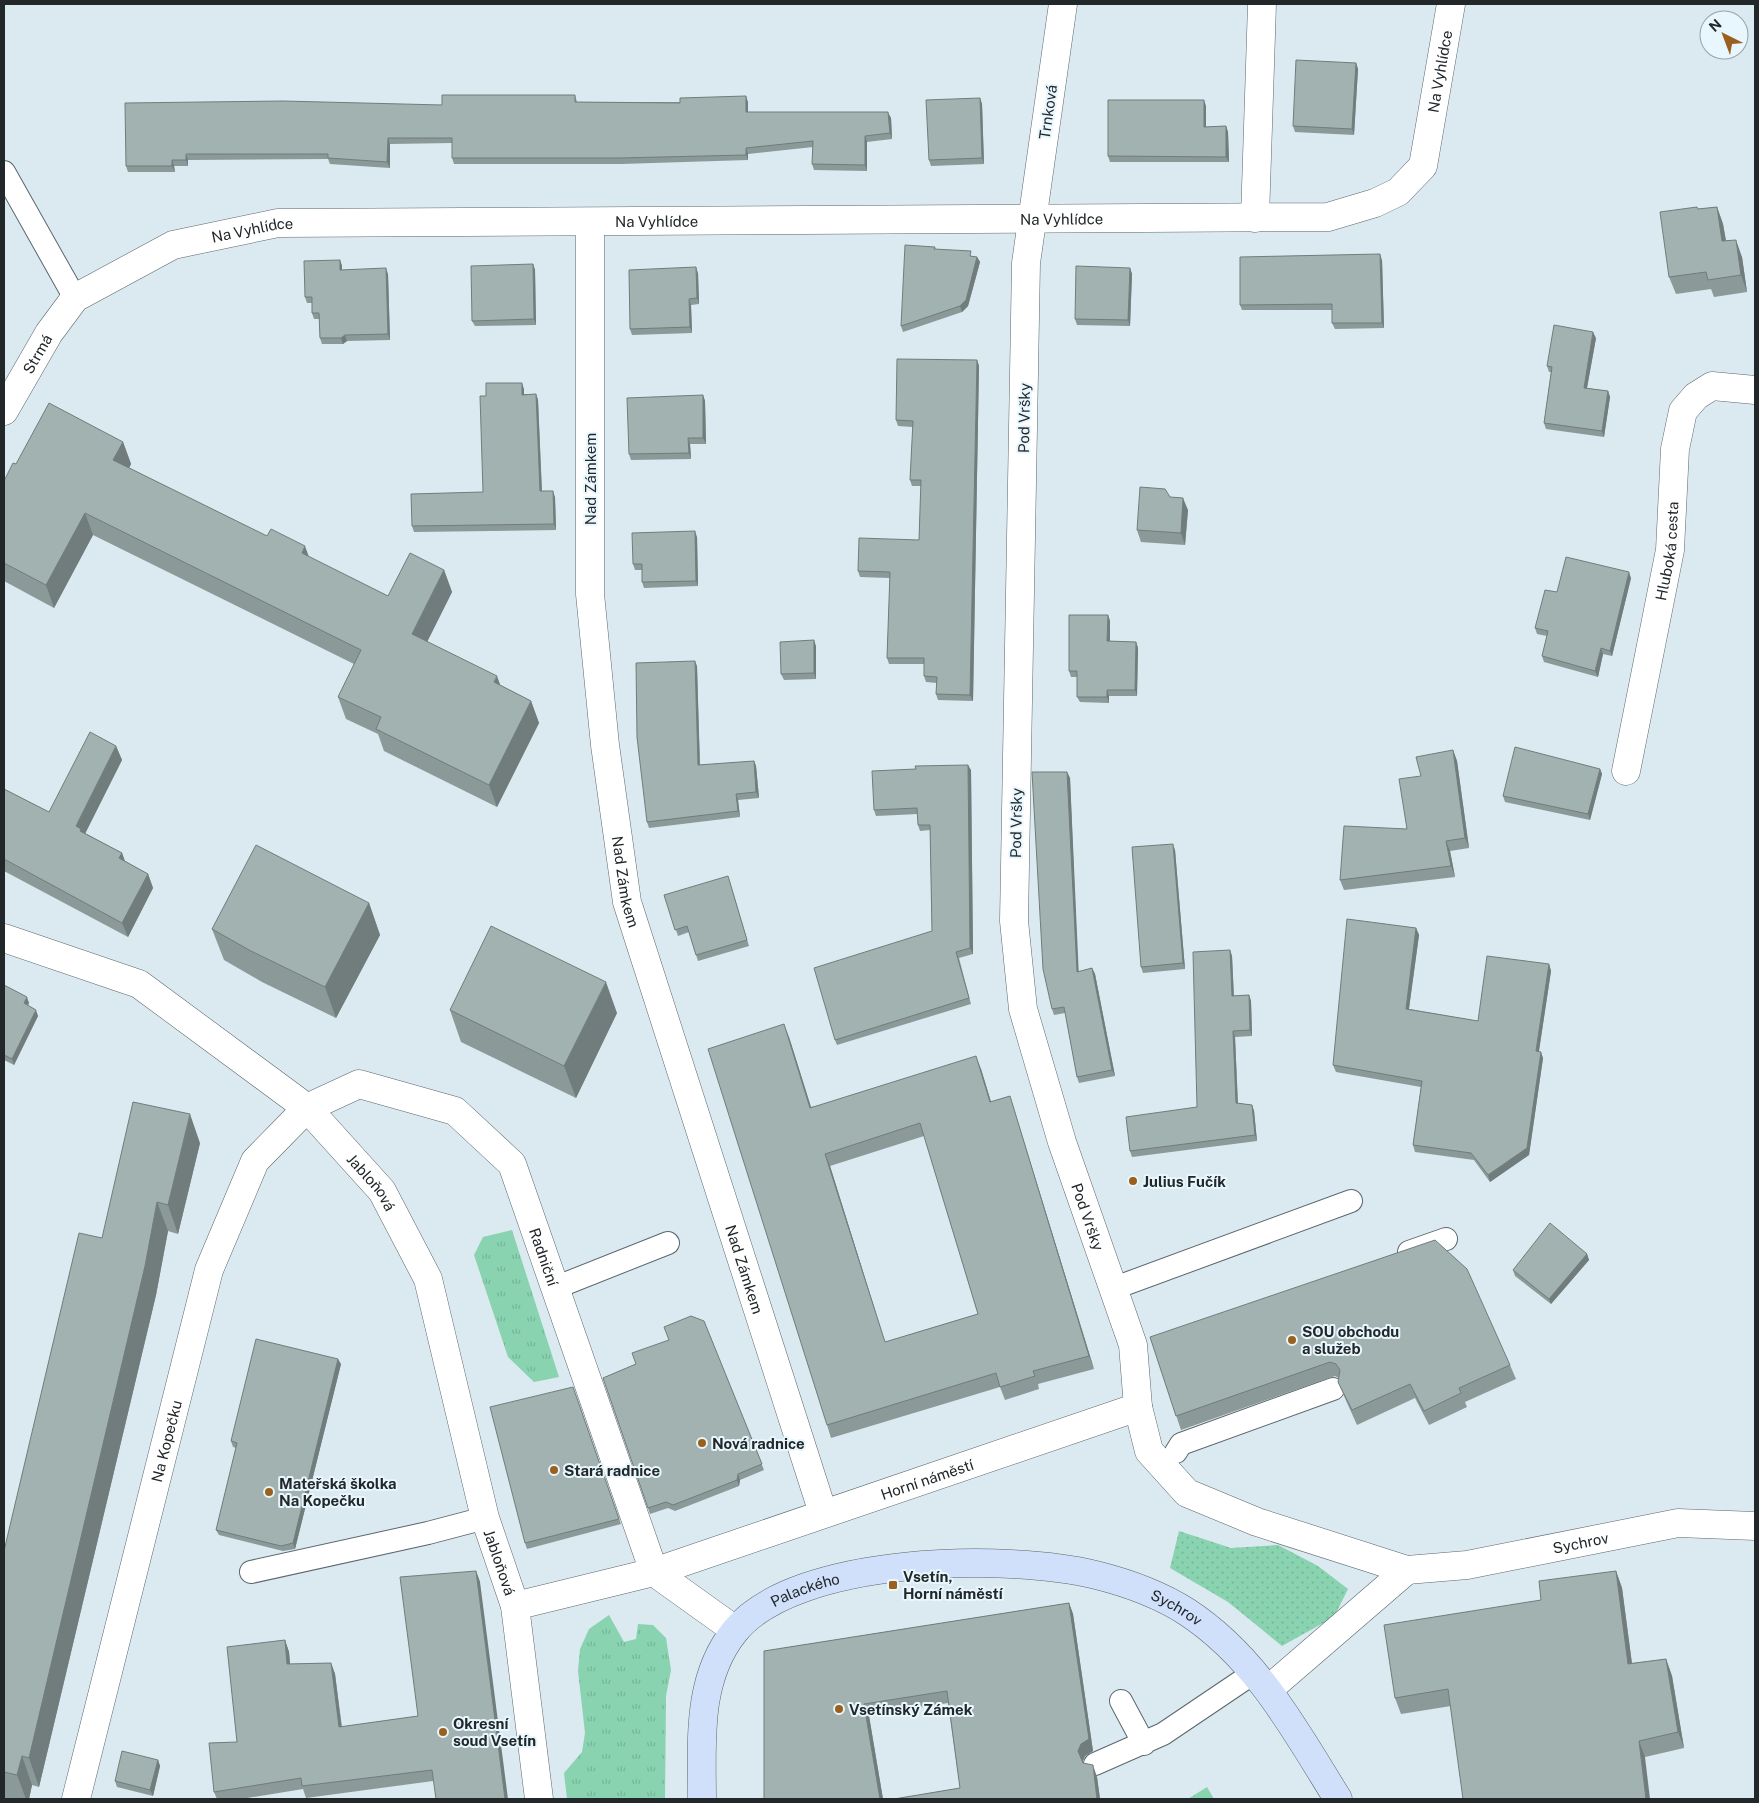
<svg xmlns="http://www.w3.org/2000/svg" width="1759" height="1803" viewBox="0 0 1759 1803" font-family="'Public Sans',sans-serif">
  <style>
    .grass { fill: url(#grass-dots) }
    .park { fill: url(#park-tufts) }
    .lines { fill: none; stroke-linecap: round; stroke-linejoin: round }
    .lane-casing { stroke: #5b676d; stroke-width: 24 }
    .street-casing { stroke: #5b676d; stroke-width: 29 }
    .secondary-casing { stroke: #5b676d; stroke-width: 29 }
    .lane { stroke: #fff; stroke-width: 22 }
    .street { stroke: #fff; stroke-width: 28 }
    .secondary { stroke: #d0e0fa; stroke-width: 28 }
    .wall { fill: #8b9998; fill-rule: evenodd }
    .shaded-wall { fill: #717d7c }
    .building { fill: #a2b2b1; stroke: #717d7c; fill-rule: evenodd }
    .poi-dot { fill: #99611d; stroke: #e8f6fd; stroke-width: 2 }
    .labels { text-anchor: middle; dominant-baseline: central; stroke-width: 4; stroke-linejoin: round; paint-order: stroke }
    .street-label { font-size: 15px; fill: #22272a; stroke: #e8f6fd }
    .poi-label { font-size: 15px; font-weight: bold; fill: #22272a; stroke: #e8f6fd; text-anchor: start }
  </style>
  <defs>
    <pattern id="grass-dots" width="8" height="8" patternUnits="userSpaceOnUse" patternTransform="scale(1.25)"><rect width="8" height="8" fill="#89d3b0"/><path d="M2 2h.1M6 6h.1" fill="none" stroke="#76b598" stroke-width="1.8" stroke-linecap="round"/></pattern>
    <pattern id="park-tufts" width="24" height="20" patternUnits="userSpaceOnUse" patternTransform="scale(1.25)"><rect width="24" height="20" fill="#89d3b0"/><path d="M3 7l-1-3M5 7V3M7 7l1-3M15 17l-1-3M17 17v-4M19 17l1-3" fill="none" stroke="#76b598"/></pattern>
  </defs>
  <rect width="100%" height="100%" fill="#dbe9f0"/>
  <!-- grass -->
  <path class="grass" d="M1179,1531L1231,1548L1278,1545L1318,1566L1348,1589L1334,1617L1282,1646L1228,1602L1170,1568Z"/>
  <!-- park -->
  <path class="park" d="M512,1230L559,1377L534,1382L508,1357L474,1255L483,1237Z
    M609,1615L624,1642L636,1639L638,1624L653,1625L666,1638L671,1670L666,1696L665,1799H567L564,1773L582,1752L585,1733L578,1671L580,1649L589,1629Z
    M1207,1787L1214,1799H1188Z"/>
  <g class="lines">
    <!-- lane casing -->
    <g class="lane-casing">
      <path id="lane" d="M4,172L75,298
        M1409,1252L1446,1239
        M557,1287L668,1243
        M1112,1289L1351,1201
        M1176,1452L1181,1444L1333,1389
        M251,1572L428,1533L485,1518
        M1121,1701L1144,1744
        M1095,1764L1163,1734L1255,1672"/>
    </g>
    <!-- street casing -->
    <g class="street-casing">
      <g id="street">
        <path id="s1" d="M1063,4L1026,263L1014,921L1023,1009L1062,1142L1133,1345L1138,1407"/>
        <path d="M1255,218L1262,4"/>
        <path id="s2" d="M590,222V594L605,745L627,902L823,1513"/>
        <path id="s3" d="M4,411L49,333L75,298L173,245L278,223L1328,217L1375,203L1398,192L1423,166L1451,4"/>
        <path id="s4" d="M1626,771L1670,550L1675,449L1683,411L1696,396L1712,386L1755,390"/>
        <path id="s5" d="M4,938L139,984L307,1108L382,1191L428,1279L485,1518L515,1606"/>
        <path id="s6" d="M1407,1570L1467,1565L1678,1523L1755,1526"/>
        <path d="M654,1572L735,1630"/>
        <path id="s7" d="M76,1799L209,1270L255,1161L307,1108L359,1084L455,1111L512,1164L654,1572"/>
        <path id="s8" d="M539,1799L515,1606L654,1572L1138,1407L1149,1451L1187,1493L1257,1522L1407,1570L1269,1689"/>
      </g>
    </g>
    <!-- secondary casing -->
    <g class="secondary-casing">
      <g id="secondary">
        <path id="s9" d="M702,1799C702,1742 696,1679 735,1631C796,1556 1008,1553 1096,1575C1128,1583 1159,1594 1187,1612C1257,1658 1295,1730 1338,1799"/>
      </g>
    </g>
    <!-- lane -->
    <use href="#lane" class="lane"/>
    <!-- street -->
    <use href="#street" class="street"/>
    <!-- secondary -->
    <use href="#secondary" class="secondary"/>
  </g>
  <!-- wall -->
  <path class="wall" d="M1356,63L1358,69L1354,135L1295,132L1293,126Z
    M575,95L577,102H748V112L891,118L892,139L867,142V171L814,170L812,164L813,147L748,154V160L621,164H454L452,158V143L390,144V168L330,164L328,159L188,160V166H174L175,172H128L126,166L442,105Z
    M980,98L982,104L984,164L931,166L929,160Z
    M1206,106V127L1226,126L1228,132L1229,162H1110L1108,156Z
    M1717,207L1723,224L1726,241L1742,257L1747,292L1714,297L1711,289L1676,294L1669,277L1698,209Z
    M935,247L936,250L977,257L980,262L968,306L962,312L903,332L901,326Z
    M340,260L342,266V270L388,274L390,340L347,341L343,344H322L320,338L319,319H314L312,313V303H307L305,297Z
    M1382,260L1384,328L1335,329L1332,323V310H1242L1240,305Z
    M533,264L535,270L536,325L475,326L472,321Z
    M1130,268L1132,274L1130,326L1077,325L1075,319Z
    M698,273L699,304L691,305L692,333L632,335L630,329Z
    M1596,338L1587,388L1608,391L1610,397L1604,437L1546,429L1544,423L1551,372H1549L1547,366Z
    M977,360L979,366L973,701L938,700L936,694L937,683L926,682L924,676V664H889L887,658L890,578L860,577L858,571L919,540L921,486H912L910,480L913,427L898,426L896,420Z
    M524,389V394H536L538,400L542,491L555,497L556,530L414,532L412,526L483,492L486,396Z
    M703,395L705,401L706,444H690L691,459L631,460L629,454Z
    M123,442L131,464L129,468L388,596L444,570L452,592L427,642L500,685L531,701L539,723L497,807L384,751L378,734L346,719L338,697L354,664L93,535L54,608L4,581V481L16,464Z
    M1170,497L1188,510L1185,545L1141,542L1137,530Z
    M697,537L698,586L644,588L642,582V570H635L633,564Z
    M1631,578L1612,656L1603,654L1598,677L1544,662L1542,656L1547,636L1537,634L1535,628L1557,592Z
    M1108,615L1110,621V641L1136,642L1138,648L1137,696H1109V703L1080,702L1077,697V677H1071L1069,671Z
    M816,646V679L784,680L781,674Z
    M697,666L700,765L754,761L756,766L759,798L738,800L740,817L649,828L647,822Z
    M116,746L122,760L85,833L122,853L125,861L148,874L153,888L128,937L4,871V789L49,812Z
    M1453,750L1457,761L1469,848L1450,851L1455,877L1344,890L1340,880L1407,829L1421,776Z
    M1600,769L1602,774L1590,820L1505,802L1503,796Z
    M971,770L973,954L959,958L971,1004L837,1045L835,1040L932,931L930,830L920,831L918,825V814L876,816L874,810Z
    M1067,772L1070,778L1078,972L1092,968L1095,974L1115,1076L1079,1083L1077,1077L1065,1013L1054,1015L1052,1009Z
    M1175,850L1185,969L1143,973L1141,967Z
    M730,882L749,946L698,961L689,932L678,936L664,895Z
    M369,903L380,935L336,1018L262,982L224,960L212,929Z
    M1416,928L1419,935L1409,1009L1478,1021L1549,964L1551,971L1539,1051L1543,1058L1529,1155L1490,1182L1474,1160L1415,1152L1413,1145L1421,1087L1336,1072L1333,1065Z
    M1230,950L1232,956L1234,996L1249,995L1251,1001L1252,1036L1235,1037L1238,1103L1252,1105L1254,1111L1257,1141L1132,1157L1130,1151L1197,1107Z
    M4,985L29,1003L28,1005L38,1016L14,1065L4,1060Z
    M450,1010L617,1013L576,1098L461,1042Z
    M789,1037L811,1107L981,1069L991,1102L1010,1096L1094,1369L1038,1384L1039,1389L1005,1400L1000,1387L831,1438L827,1425ZM924,1136L978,1314L885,1342L830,1166Z
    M200,1143L178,1234L168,1231L156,1295L39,1787L32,1785L29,1799H7L4,1798V1551L102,1238Z
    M1587,1254L1589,1260L1551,1304L1515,1276L1513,1270Z
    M704,1321L764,1470L740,1480L739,1486L675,1511L668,1508L650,1514L603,1378L636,1364L669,1340Z
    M1150,1337L1510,1365L1516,1379L1465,1402L1467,1407L1429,1425L1415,1398L1357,1425L1344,1396L1338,1382L1339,1378L1335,1376L1181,1430Z
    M341,1364L295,1549L283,1551L219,1535L216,1530L236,1448L233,1447L231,1441Z
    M573,1387L621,1524L527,1549L525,1543Z
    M476,1571L480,1582L433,1781L306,1798L303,1789L241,1799H217L214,1792L285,1640L289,1652L290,1664L331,1663L335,1674L342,1727L418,1716Z
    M1616,1571L1622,1588L1632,1663L1666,1659L1672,1676L1684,1748L1645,1757L1451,1706L1401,1714L1395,1698L1541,1600Z
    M1069,1603L1073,1614L1093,1751L1085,1756L1082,1762L1097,1777L1100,1799H894L960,1788L948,1703L869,1716L883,1799H764V1651Z
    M158,1760L160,1766L153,1796L117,1787L115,1781Z"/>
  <!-- shaded-wall -->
  <path class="shaded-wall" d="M1356,63L1358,69L1354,135L1352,129Z
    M746,96L748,102V118L746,112Z
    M980,98L982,104L984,164L982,158Z
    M1204,100L1206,106V132L1204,127Z
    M888,112L891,118L892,139L890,133Z
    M1226,126L1228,132L1229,162L1226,157Z
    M865,136L867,142V171L865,165Z
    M388,138L390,144V168L387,162Z
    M746,148L748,154V160L746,155Z
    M186,154L188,160V166L186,160Z
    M172,160L174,166L175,172L172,166Z
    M1717,207L1723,224L1729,258L1722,241Z
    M1736,240L1742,257L1747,292L1741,275Z
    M1380,254L1382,260L1384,328L1382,323Z
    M977,257L980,262L968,306L962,312L960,306Z
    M340,260L342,266V276L340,270Z
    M533,264L535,270L536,325L534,319Z
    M696,267L698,273L699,304L697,298Z
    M386,268L388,274L390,340L388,334Z
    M1130,268L1132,274L1130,326L1128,320Z
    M689,299L691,305L692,333L690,327Z
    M1593,332L1596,338L1586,393L1584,388Z
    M345,335L347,341L343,344L341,338Z
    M977,360L979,366L973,701L970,695Z
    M522,383L524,389V400L522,395Z
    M1608,391L1610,397L1604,437L1602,431Z
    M536,394L538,400L542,497L540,491Z
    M703,395L705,401L706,444L703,438Z
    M688,438L690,444L691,459L689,453Z
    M123,442L131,464L122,482L113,460Z
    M553,491L555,497L556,530L554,524Z
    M1183,498L1188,510L1185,545L1181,533Z
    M85,513L93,535L54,608L46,585Z
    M695,531L697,537L698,586L696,581Z
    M305,546L313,568L302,553Z
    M444,570L452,592L420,656L412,634Z
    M1629,572L1631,578L1612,656L1610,651Z
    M1108,615L1110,621V647L1107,641Z
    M814,640L816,646V679L814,673Z
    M1136,642L1138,648L1137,696L1135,690Z
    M1601,648L1603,654L1598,677L1595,671Z
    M695,661L697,666L700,771L698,765Z
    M497,676L505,698L494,682Z
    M1107,690L1109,696V703L1107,697Z
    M531,701L539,723L497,807L489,785Z
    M116,746L122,760L84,836L76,826Z
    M1453,750L1457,761L1469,848L1465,838Z
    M754,761L756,766L759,798L756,792Z
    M968,765L971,770L973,954L970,948Z
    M1600,769L1602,774L1590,820L1588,814Z
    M1067,772L1070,778L1079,978L1077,972Z
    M736,794L738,800L740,817L738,811Z
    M1446,841L1450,851L1455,877L1451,866Z
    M1173,844L1175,850L1185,969L1183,963Z
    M122,853L127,868L119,858Z
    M148,874L153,888L128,937L122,923Z
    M369,903L380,935L336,1018L325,987Z
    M1416,928L1419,935L1408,1015L1406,1009Z
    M1230,950L1232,956L1234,1002L1232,996Z
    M1549,964L1551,971L1538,1057L1536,1051Z
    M1092,968L1095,974L1115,1076L1112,1070Z
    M606,982L617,1013L576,1098L564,1066Z
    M1249,995L1251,1001L1252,1036L1250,1030Z
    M27,997L29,1003L26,1009L24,1003Z
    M36,1010L38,1016L14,1065L12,1059Z
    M784,1024L789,1037L815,1120L810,1108Z
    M1233,1031L1235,1037L1238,1109L1236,1103Z
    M1541,1052L1543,1058L1529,1155L1490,1182L1488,1175Z
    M976,1056L981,1069L995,1115L990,1102Z
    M1010,1096L1094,1369L1089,1356Z
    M1252,1105L1254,1111L1257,1141L1255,1135Z
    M190,1114L200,1143L178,1234L168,1205Z
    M825,1154L830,1166L889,1355L885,1342Z
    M157,1202L168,1231L156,1295L39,1787L29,1758Z
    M1587,1254L1589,1260L1551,1304L1549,1299Z
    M338,1359L341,1364L295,1549L293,1543Z
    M738,1474L740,1480L739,1486L737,1480Z
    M476,1571L480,1582L508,1799H505Z
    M1616,1571L1622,1588L1634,1680L1628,1664Z
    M1069,1603L1073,1614L1093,1751L1085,1756L1082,1763L1078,1751Z
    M285,1640L289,1652L291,1675L287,1664Z
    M1666,1659L1672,1676L1684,1748L1678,1732Z
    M331,1663L335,1674L343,1739L339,1727Z
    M864,1704L869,1716L883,1799H880Z
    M1639,1741L1645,1757L1650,1799H1646Z
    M22,1756L32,1785L29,1799H26L17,1775Z
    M158,1760L160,1766L153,1796L150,1790Z
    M1093,1765L1097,1777L1100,1799H1097Z"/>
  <!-- building -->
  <path class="building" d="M1296,60L1356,63L1352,129L1293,126Z
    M442,95H575V102L680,103V98L746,96V112H888L890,133L865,136V165L812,164L813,141L746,148V155L619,158H452V138H388L387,162L328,158V154H186V160H172V166H126L125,103L283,101L442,105Z
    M980,98L982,158L929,160L926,100Z
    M1108,100H1204V127L1226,126V157L1108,156Z
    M1697,207L1698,209L1717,207L1722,241L1736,240L1741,275L1708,280L1706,272L1669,277L1660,212Z
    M905,245L935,247L934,249L971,251L970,256L977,257L966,300L960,306L901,326Z
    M1380,254L1382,323H1332V304L1240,305V257Z
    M340,260V270L386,268L388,334L345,335L341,338H320L319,313H312V297H305L304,261Z
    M533,264L534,319L472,321L471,266Z
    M1076,266L1130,268L1128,320L1075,319Z
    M696,267L697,298L689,299L690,327L630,329L629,270Z
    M1554,325L1593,332L1584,388L1608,391L1602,431L1544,423L1552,367L1547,366Z
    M897,359L977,360L970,695L936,694L937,677L924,676V658H887L890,572L858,571L859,538L919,540L921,480H910L913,421L896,420Z
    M486,383H522V395L536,394L540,491H553L554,524L412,526L411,494L483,492L480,396H486Z
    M703,395V438H688L689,453L629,454L627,398Z
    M49,403L123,442L113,460L267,536L271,529L305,546L302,553L388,596L410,553L444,570L412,634L497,676L494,682L531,701L489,785L376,729L381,717L338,697L361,650L85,513L46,585L4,563V481L13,463L16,464Z
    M1140,487L1165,489L1170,497L1183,498L1181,533L1137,530Z
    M695,531L696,581L642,582V564H633L632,533Z
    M1566,557L1629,572L1610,651L1601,648L1595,671L1542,656L1548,631L1535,628L1545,590L1557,592Z
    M1069,615H1108L1107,641L1136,642L1135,690H1107V697H1077V671H1069Z
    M814,640V673L781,674L780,642Z
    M695,661L698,765L754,761L756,792L736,794L738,811L647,822L637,737L636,663Z
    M90,732L116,746L76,826L81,829L80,831L122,853L119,858L148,874L122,923L4,859V789L49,812Z
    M1515,747L1600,769L1588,814L1503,796Z
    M1453,750L1465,838L1446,841L1451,866L1340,880L1344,826L1407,829L1399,779L1421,776L1416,757Z
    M968,765L970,948L956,952L969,998L835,1040L814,968L932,931L930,825H918L917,808L874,810L872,771L916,769L915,766Z
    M1032,772H1067L1077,972L1092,968L1112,1070L1077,1077L1064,1007L1052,1009L1043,969Z
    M1173,844L1183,963L1141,967L1132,847Z
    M256,845L369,903L325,987L251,951L212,929Z
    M728,876L747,940L696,955L687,926L675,930L664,895Z
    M1347,919L1416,928L1406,1009L1478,1021L1487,956L1549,964L1536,1051L1541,1052L1527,1148L1488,1175L1471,1153L1413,1145L1422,1081L1333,1065Z
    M491,926L606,982L564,1066L450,1010Z
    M1230,950L1232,996L1249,995L1250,1030L1233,1031L1236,1103L1252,1105L1255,1135L1130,1151L1126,1117L1197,1107L1193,952Z
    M4,985L27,997L24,1003L36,1010L12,1059L4,1055Z
    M784,1024L810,1108L976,1056L990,1102L1010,1096L1089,1356L1033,1371L1035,1376L1000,1387L996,1373L827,1425L708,1049ZM920,1123L978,1314L885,1342L825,1154Z
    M133,1102L190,1114L168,1205L157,1202L145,1266L29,1758L22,1756L17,1775L4,1772V1551L79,1233L102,1238Z
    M1550,1223L1587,1254L1549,1299L1513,1270Z
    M1435,1240L1467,1269L1510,1365L1459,1388L1461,1393L1424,1411L1410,1384L1352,1410L1338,1382L1340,1370L1336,1364L1330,1362L1176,1416L1150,1337Z
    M691,1316L704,1321L762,1464L738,1474L737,1480L673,1505L666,1502L648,1508L603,1378L636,1364L632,1353L669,1340L664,1327Z
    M256,1339L338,1359L293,1543L281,1546L216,1530L237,1443L231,1441Z
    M573,1387L619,1519L525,1543L490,1407Z
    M476,1571L505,1799H436L432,1770L302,1786L301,1778L214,1792L209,1743L237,1742L227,1647L285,1640L287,1664L331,1663L339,1727L418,1716L400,1577Z
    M1616,1571L1628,1664L1666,1659L1678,1732L1639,1741L1646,1799H1463L1448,1689L1395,1698L1384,1625L1541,1600L1539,1581Z
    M1069,1603L1089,1739L1081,1744L1078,1751L1083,1763L1093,1765L1097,1799H894L960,1788L947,1691L864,1704L880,1799H764V1651Z
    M122,1751L158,1760L150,1790L115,1781Z"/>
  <!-- markers -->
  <g class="poi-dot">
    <circle cx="1133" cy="1181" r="5"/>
    <circle cx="1292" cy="1340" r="5"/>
    <circle cx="702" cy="1443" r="5"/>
    <circle cx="554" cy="1470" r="5"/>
    <circle cx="269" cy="1492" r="5"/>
    <rect x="888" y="1580" width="10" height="10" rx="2.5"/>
    <circle cx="839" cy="1709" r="5"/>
    <circle cx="443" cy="1732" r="5"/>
  </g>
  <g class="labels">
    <!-- street labels -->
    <g class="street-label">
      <text stroke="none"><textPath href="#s3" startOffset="1609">Na Vyhlídce</textPath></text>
      <text transform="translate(1048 112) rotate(-82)">Trnková</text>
      <text stroke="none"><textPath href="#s3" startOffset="1136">Na Vyhlídce</textPath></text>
      <text stroke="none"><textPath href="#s3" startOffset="731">Na Vyhlídce</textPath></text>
      <text stroke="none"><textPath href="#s3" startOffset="326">Na Vyhlídce</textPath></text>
      <text stroke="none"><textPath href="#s3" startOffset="66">Strmá</textPath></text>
      <text transform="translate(1024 418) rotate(-89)">Pod Vršky</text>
      <text transform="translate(590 479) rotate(-90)">Nad Zámkem</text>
      <text stroke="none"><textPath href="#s4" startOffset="224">Hluboká cesta</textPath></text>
      <text transform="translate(1016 823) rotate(-89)">Pod Vršky</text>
      <text stroke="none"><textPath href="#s2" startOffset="662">Nad Zámkem</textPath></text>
      <text stroke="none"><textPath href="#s5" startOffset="450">Jabloňová</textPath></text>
      <text stroke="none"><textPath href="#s1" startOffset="1226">Pod Vršky</textPath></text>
      <text stroke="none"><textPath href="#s7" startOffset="1071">Radniční</textPath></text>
      <text stroke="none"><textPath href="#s2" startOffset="1068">Nad Zámkem</textPath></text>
      <text stroke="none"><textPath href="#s7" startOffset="369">Na Kopečku</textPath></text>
      <text stroke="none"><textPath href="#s8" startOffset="626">Horní náměstí</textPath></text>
      <text stroke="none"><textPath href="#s6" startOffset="176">Sychrov</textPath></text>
      <text stroke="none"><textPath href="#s5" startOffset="855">Jabloňová</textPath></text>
      <text stroke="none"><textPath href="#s9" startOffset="258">Palackého</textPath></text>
      <text stroke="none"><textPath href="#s9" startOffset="640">Sychrov</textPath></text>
    </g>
    <!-- poi labels -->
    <g class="poi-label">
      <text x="1143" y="1181">Julius Fučík</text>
      <text x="1302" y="1331">SOU obchodu<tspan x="1302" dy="17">a služeb</tspan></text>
      <text x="712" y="1443">Nová radnice</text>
      <text x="564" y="1470">Stará radnice</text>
      <text x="279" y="1483">Mateřská školka<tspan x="279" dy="17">Na Kopečku</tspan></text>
      <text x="903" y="1576">Vsetín,<tspan x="903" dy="17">Horní náměstí</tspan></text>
      <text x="849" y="1709">Vsetínský Zámek</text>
      <text x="453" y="1723">Okresní<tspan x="453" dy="17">soud Vsetín</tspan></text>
    </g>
  </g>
  <!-- border -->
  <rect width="1759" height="1803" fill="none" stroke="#22272a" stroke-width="10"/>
  <!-- north arrow -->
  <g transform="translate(1724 35) rotate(318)"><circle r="24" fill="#e8f6fd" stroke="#99a3a9"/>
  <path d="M0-4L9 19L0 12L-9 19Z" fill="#99611d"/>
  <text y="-8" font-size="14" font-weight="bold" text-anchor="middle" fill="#22272a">N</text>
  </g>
</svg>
